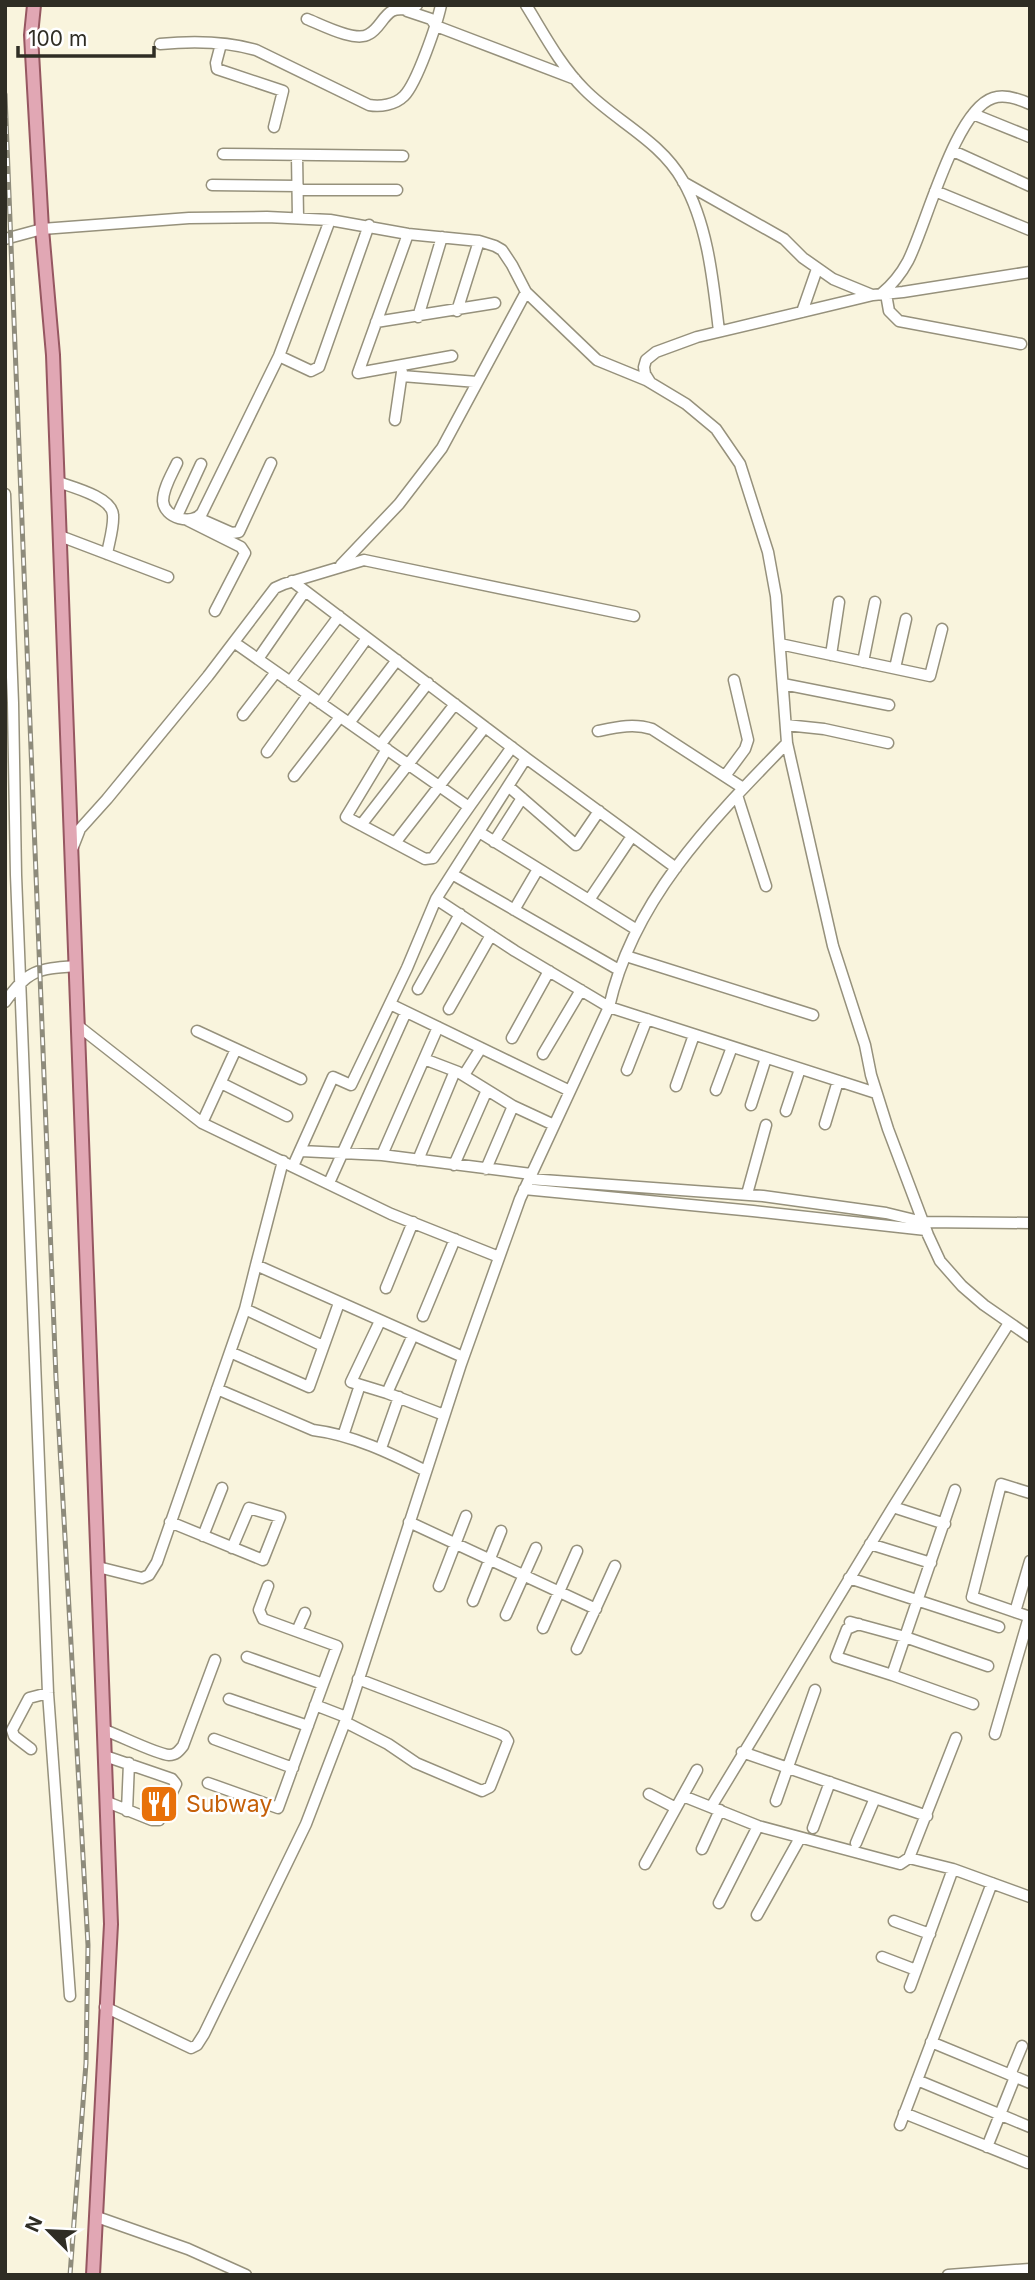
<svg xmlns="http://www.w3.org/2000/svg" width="1035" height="2280" viewBox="0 0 1035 2280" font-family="Inter,sans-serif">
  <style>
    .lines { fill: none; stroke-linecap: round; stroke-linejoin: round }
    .minor-casing { stroke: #96917c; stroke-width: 13 }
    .major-casing { stroke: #965761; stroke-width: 16 }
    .minor { stroke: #fff; stroke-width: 10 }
    .major { stroke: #e1a7b4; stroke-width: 12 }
    .rail-casing { stroke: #8e8b7b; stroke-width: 5 }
    .rail { stroke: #fff; stroke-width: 2.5; stroke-dasharray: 8; stroke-linecap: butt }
    .labels { text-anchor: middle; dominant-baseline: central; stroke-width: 5; stroke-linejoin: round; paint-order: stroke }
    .food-label { font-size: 23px; fill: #c56008; stroke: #fff; text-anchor: start }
  </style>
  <rect width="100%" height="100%" fill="#f9f4dd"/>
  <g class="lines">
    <!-- minor casing -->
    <g class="minor-casing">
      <path id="minor" d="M526,5C544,34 560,65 584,89C615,121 660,140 683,181C708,225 713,281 719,331
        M407,11L431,19L436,26L575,79
        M307,19C322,25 356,43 369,34C379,29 383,16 392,11C401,6 409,14 417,5
        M160,44C192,41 225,41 256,50L369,105C380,107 395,105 404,96C417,83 437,24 441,5
        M221,44L216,63L217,69L283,91L274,127
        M973,114L1030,137
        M953,151L1030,186
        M223,154L403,156
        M297,155L298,218
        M683,182L784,239L803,258L833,279L872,295
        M212,185L298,186
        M298,190H397
        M935,191L1030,230
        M408,234L358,373L452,356
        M5,239L42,229L189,218L267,217L330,220L408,234L479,241L495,246L502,250L512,265L526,292L597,360L646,380L686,404L716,429L740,464L768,552L776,596L787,743L791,761L833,946L865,1045L871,1075L888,1129L928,1235L940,1261L962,1286L984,1305L1030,1337
        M881,294C892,285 901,274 908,261C926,226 955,110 993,98C1005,94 1019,99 1030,104
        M886,294L889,311L899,321L1021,344
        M457,311L479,241
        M802,312L817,269
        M418,317L442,237
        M376,322L495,303
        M279,356L311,371L319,367L369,225
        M402,376L477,382
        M650,382L645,374L644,367L646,360L656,352L697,337L873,295L903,292L1030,272
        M395,420L402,372
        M177,463C172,474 163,488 163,501C164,518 192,526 202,513L279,356L330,220
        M58,482C72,487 112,497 113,515C114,527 109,542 107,554
        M5,494L13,703L16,875L48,1693L70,1996
        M177,516L201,464
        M198,518L232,533L239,532L271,463
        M187,520L241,547L245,553L215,611
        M60,536L168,577
        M341,565L399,504L442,448L526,292
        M292,581L526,758
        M235,643L469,807L433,858L425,859L346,817L387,749
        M780,644L930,676L942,629
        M831,655L839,602
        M258,659L305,591
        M863,662L875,602
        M895,668L906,619
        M290,682L339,616
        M783,684L889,705
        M320,703L367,638
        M243,715L276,672
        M349,723L397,660
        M786,725L824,729L888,743
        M598,731C617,727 634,723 652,729L743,788
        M380,745L428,683
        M267,752L308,695
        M294,776L340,717
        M725,776L745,749L748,740L734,680
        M508,786L576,845L599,811
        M737,795L766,886
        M469,807L512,747
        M361,825L455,704
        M479,832L589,900
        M632,836L589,900L637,930
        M494,842L522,798
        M395,843L485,727
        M73,847L80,829L107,799L208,676L275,588L284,584L364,560L634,616
        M452,874L619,970
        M436,899L526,758L676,868
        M514,910L538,869
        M626,956L813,1015
        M418,989L460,914
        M5,1002C28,970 37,969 75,966
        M390,1004L570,1091
        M449,1009L491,935
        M77,1025L202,1123L391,1214L499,1257
        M197,1031L301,1079
        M512,1038L549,971
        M543,1054L581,990
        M424,1059L458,1072L513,1106L554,1125
        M627,1070L647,1019
        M464,1075L481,1048
        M221,1083L287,1116
        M676,1086L694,1035
        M716,1090L732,1047
        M751,1105L766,1058
        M786,1111L800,1069
        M202,1123L236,1049
        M825,1124L838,1081
        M301,1151L382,1155L531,1174
        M382,1155L438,1027
        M418,1160L455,1071
        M454,1165L487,1090
        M293,1166L333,1077L351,1085L407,968L436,899L515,951L609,1007L876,1093
        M486,1169L513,1106
        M529,1179L763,1196L886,1213L923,1222L1030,1223
        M329,1183L406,1012
        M524,1189L753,1211L926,1230
        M747,1194L766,1125
        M256,1265L283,1161
        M386,1288L413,1222
        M245,1309L323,1346
        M423,1316L455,1239
        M380,1321L351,1382L387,1393
        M413,1335L387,1393L444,1415
        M230,1352L309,1387L339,1303
        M217,1389L313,1430C353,1435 390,1453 426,1471
        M343,1436L360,1385
        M381,1448L399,1397
        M955,1490L892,1675L973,1704
        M1030,1493L1001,1484L972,1597L1030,1617
        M893,1507L945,1524
        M170,1522L263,1560L280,1517L249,1508L232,1548
        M409,1522L596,1609
        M203,1536L222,1488
        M870,1544L931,1563
        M98,1567L142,1578L149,1575L157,1562L245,1309L256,1265L463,1357
        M849,1578L999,1627
        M268,1586L259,1610L263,1619L337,1646L323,1684
        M439,1586L466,1516
        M473,1601L501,1531
        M1015,1612L1030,1561
        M506,1615L536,1548
        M850,1622L905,1637L988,1666
        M859,1624L847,1629L836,1657L892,1675
        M543,1628L577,1551
        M297,1631L305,1613
        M577,1649L615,1566
        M229,1699L308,1726
        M315,1705L346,1717
        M345,1722L388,1744L416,1763L482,1791L490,1787L508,1741L505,1736L499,1733L358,1679
        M104,1730C119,1735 156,1754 169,1755C176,1755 179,1751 183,1746L215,1660
        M995,1734L1029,1617
        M214,1739L293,1768
        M31,1749L14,1736L12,1730L29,1698L48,1693
        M742,1752L927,1816
        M105,1756L172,1779L176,1784L159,1820H152L107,1802
        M208,1783L278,1808L323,1684L247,1657
        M649,1794L676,1808
        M683,1796L758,1826L900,1864L909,1858L956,1738
        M776,1801L815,1690
        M711,1807L893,1507L1009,1323
        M127,1811L129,1763
        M813,1828L830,1782
        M856,1843L875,1798
        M702,1849L720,1810
        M909,1858L953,1869L1030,1897
        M645,1864L697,1770
        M719,1903L758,1826
        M757,1915L800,1838
        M894,1921L930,1934
        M882,1957L916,1970
        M910,1987L953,1869
        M105,2007L191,2048L197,2045L204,2034L306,1824L345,1722L461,1364L520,1199L609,1007C633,899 713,819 787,743
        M931,2042L1030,2083
        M1010,2075L1022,2046
        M917,2080L1030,2127
        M904,2113L1028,2163
        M900,2125L992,1883
        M987,2147L1015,2077
        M97,2217L188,2249L246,2275
        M948,2275L1030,2269"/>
    </g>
    <!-- major casing -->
    <g class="major-casing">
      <path id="major" d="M34,5L31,35L42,229L53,355L111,1924L93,2275"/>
    </g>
    <!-- minor -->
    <use href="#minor" class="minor"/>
    <!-- major -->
    <use href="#major" class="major"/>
    <!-- rail casing -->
    <g class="rail-casing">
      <path id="rail" d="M5,94L56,1378L88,1945L86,2063L70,2275"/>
    </g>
    <!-- rail -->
    <use href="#rail" class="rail"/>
  </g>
  <!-- icons -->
  <defs>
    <g id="restaurant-square" transform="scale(2.0125)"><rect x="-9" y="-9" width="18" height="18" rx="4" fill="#e8710a" stroke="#fff"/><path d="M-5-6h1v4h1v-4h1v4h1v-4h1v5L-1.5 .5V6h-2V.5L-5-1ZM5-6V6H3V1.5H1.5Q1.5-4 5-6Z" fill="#fff"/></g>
  </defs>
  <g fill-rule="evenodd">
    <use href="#restaurant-square" x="159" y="1804"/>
  </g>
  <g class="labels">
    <!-- food labels -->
    <g class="food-label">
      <text x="186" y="1804">Subway</text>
    </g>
  </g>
  <!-- border -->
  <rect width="1035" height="2280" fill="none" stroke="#2f2d24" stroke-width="14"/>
  <!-- north arrow -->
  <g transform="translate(49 2231) rotate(294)" stroke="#ffffff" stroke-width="5" paint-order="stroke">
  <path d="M0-5L12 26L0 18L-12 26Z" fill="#2f2d24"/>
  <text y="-10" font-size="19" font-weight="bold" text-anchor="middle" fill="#2f2d24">N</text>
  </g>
  <!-- scale -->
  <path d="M18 46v10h136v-10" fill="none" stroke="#2f2d24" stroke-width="3.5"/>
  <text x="28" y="46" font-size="21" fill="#2f2d24" stroke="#ffffff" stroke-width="5" paint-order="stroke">100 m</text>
</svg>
